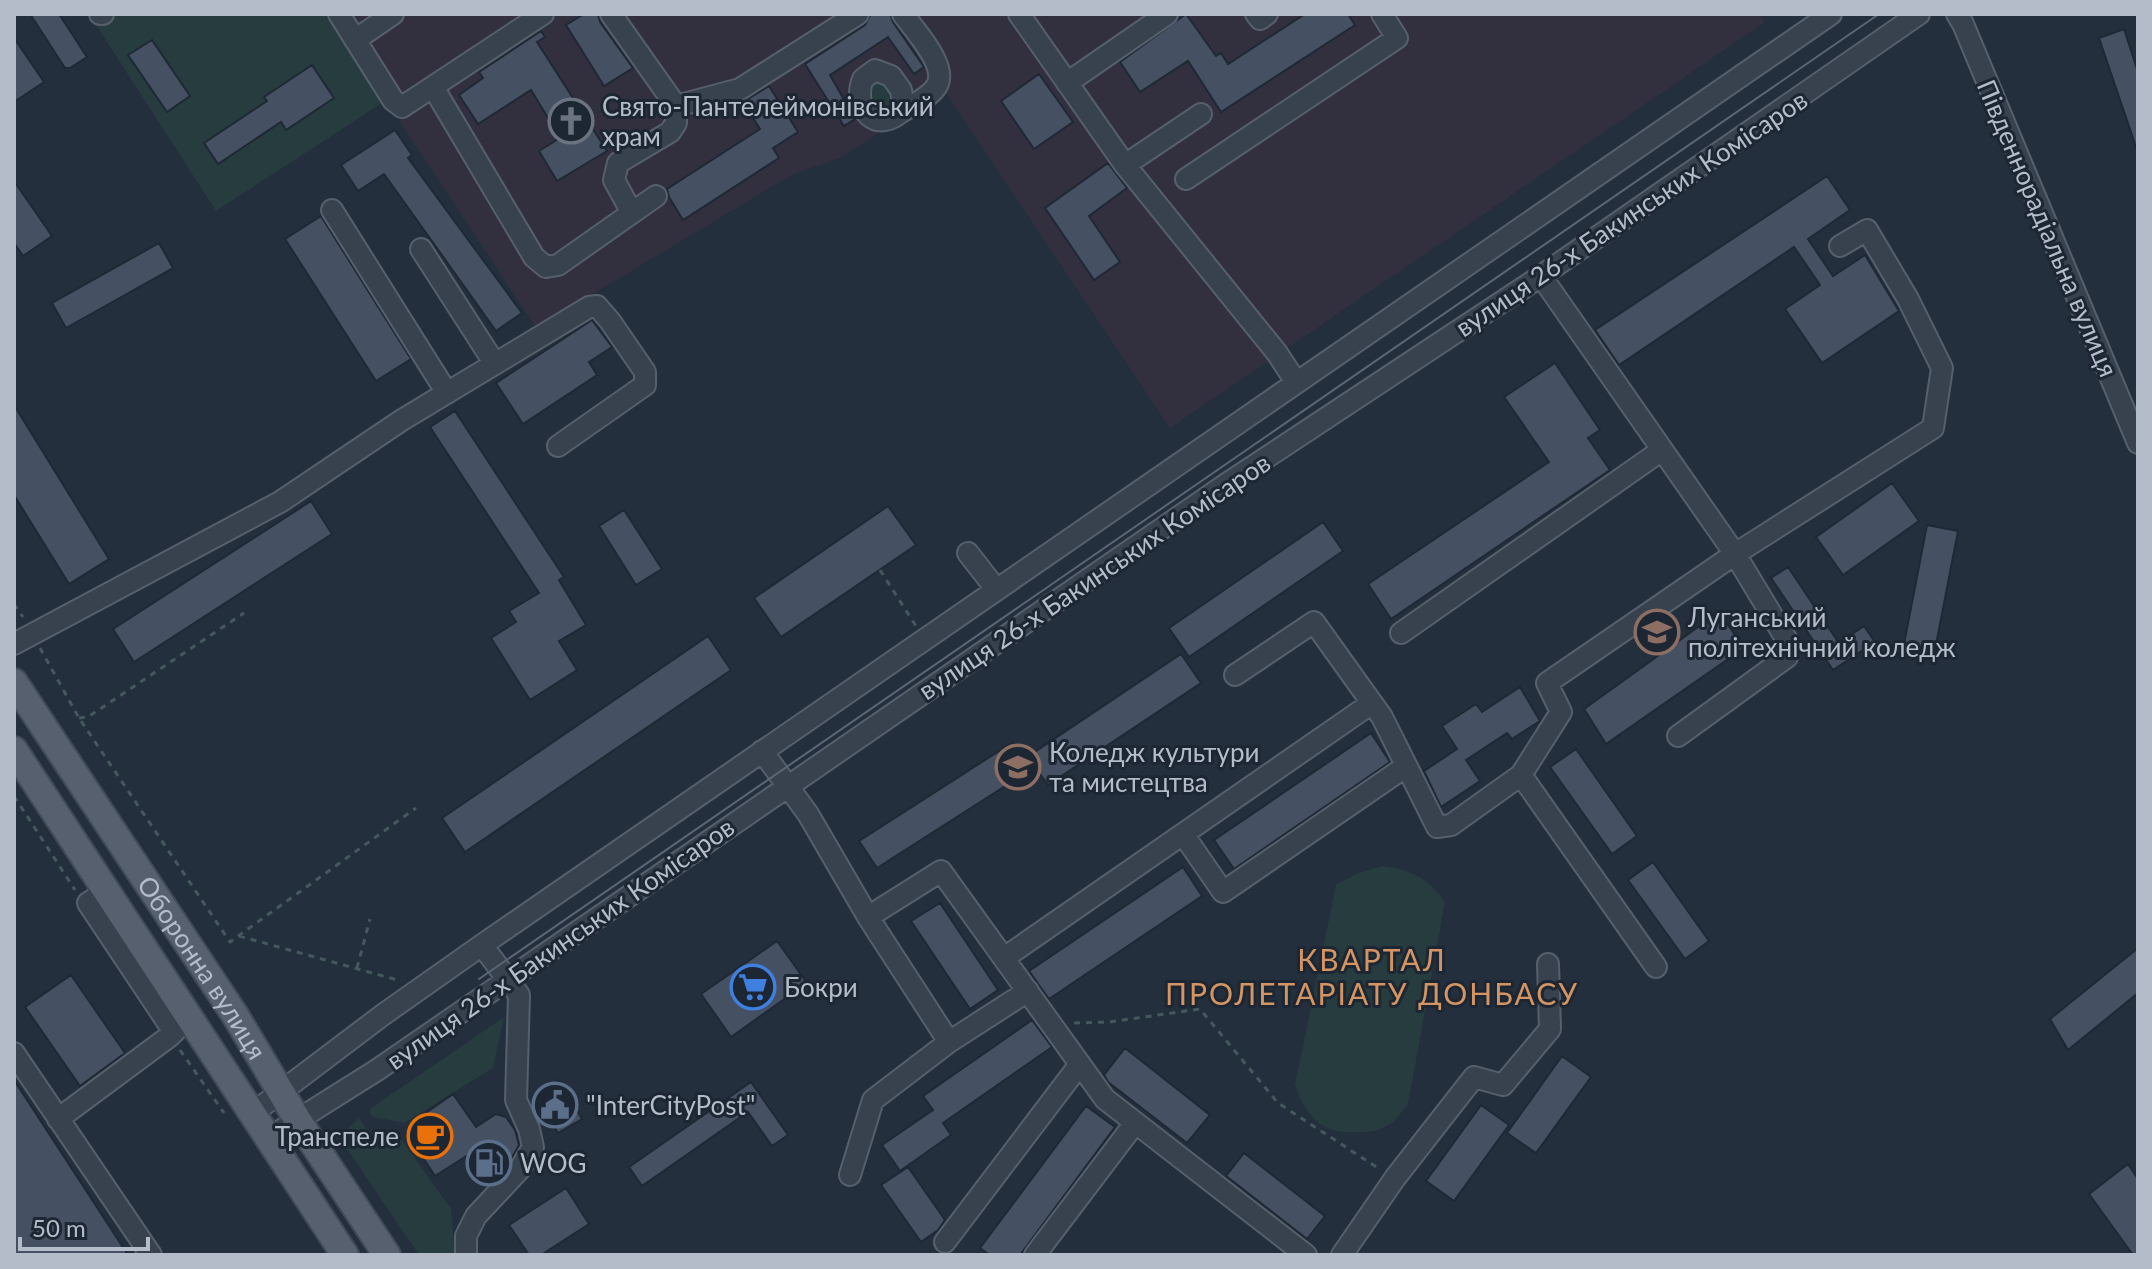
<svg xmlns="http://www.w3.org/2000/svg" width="2152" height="1269" viewBox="0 0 2152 1269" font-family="Lato,sans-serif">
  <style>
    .medical { fill: #32303f }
    .green { fill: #263c3f }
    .building { fill: #455162; stroke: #1f2835; stroke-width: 2 }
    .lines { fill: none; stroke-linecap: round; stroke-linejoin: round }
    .minor-casing { stroke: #565f6c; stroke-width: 24 }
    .major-casing { stroke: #414a57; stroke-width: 30 }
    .path { stroke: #44595c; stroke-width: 3; stroke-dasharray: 6 6; stroke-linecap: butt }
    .minor { stroke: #38414e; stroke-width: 20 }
    .major { stroke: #56606e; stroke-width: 26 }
    .tram { stroke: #5a6575; stroke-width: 2 }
    .labels { text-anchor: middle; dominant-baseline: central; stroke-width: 6; stroke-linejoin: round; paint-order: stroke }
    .poi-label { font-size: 26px; fill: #b4bcc9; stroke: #1d2633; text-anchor: start }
    .street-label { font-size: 26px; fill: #b4bcc9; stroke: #1d2633 }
    .quarter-label { font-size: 30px; letter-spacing: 2px; fill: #d59563; stroke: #1d2633 }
  </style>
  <rect width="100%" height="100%" fill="#242f3e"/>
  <!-- medical -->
  <path class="medical" d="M329,14H1759L1765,22L1170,428L944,90L840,158L793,174L536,328Z"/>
  <!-- green -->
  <path class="green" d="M89,14H329L385,101L216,211Z
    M886,77L897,104L890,111H874L864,86Z
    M1382,866C1409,869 1429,878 1445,902L1408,1104C1403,1110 1397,1119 1391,1123C1381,1130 1372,1132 1361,1132C1323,1135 1307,1119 1295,1085L1336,885L1358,873Z
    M504,1017L493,1068L404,1123L373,1117L370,1114V1109Z
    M359,1118L368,1131L398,1135L451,1209L455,1255H419L339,1137Z"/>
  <!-- building -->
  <path class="building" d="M30,14H59L87,57L70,68H65Z
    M584,14H598L600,22L633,68L604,86L566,25Z
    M871,14H890L893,22L924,67L914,74L888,37L830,75L855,119L844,126L805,64L865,25Z
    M1186,14L1216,56L1221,53L1228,64L1305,14H1348L1355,25L1221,112L1188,61L1140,92L1120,62Z
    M2124,29L2138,72V146L2136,147L2099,38Z
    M541,31L545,37L537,42L607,151L557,181L539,151L560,138L531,90L478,124L459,95L483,78L479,72Z
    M14,38L44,82L14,102Z
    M152,40L190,96L167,112L128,55Z
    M312,65L334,98L286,130L281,122L218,164L204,143L267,101L264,97Z
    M1039,74L1073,122L1034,149L1001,101Z
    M769,86L798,132L773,148L779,158L683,220L669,197L667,189L760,129L743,102Z
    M395,130L412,155L408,158L522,313L496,331L384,174L358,191L341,165Z
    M1108,163L1127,188L1089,216L1120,262L1094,280L1045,208Z
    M1827,176L1850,210L1808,239L1833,276L1865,255L1899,311L1822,363L1785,309L1820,285L1794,247L1619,365L1595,330Z
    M14,181L52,236L23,256L14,243Z
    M321,216L411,359L376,381L285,239Z
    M159,243L173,268L66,328L52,303Z
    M592,320L612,347L589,362L597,375L523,424L496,383Z
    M1555,363L1600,430L1588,438L1610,470L1391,619L1368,584L1549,462L1504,397Z
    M14,405L109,559L69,584L14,495Z
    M455,411L564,577L559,580L586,625L559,641L577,670L530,700L491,638L516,622L509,611L539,593L430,427Z
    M1892,483L1919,521L1843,575L1816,537Z
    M311,501L332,534L134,662L113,629Z
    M888,506L916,545L781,637L754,598Z
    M624,510L662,569L636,585L599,526Z
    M1323,522L1343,551L1189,657L1169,628Z
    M1927,525L1958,531L1935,650L1904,644Z
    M1788,567L1839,643L1864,626L1875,642L1833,670L1771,578Z
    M1719,612L1744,648L1606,744L1584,709Z
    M708,636L731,670L465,852L442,818Z
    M1181,654L1201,683L1048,785L1035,767L877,868L859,841L1013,742L1024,759Z
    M1520,687L1540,721L1512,739L1507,733L1466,760L1480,781L1441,807L1424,771L1457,749L1442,726L1476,704L1482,712Z
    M1371,733L1390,762L1234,869L1214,840Z
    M1576,749L1637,836L1612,854L1550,767Z
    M1653,862L1709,941L1685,959L1628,880Z
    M1183,867L1202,896L1049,999L1029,971Z
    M940,903L998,990L970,1009L911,921Z
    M777,941L807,983L731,1037L701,994Z
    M2138,948V993L2068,1050L2050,1019Z
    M71,975L125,1053L80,1086L25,1007Z
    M1032,1020L1052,1047L943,1123L951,1135L900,1171L882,1145L933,1110L923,1096Z
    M1125,1048L1210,1115L1187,1143L1108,1082L1104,1075Z
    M1562,1056L1591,1077L1536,1153L1507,1133Z
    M14,1080L128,1255H14Z
    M558,1080L582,1119L558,1133L534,1095Z
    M751,1082L788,1135L772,1146L748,1112L642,1186L629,1167Z
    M453,1094L476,1127L496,1114L506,1117L515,1130L519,1145L510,1161L494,1175L485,1174L471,1153L435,1176L414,1144L420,1117Z
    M1481,1105L1509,1125L1454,1201L1426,1181Z
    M1086,1106L1115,1127L1020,1255H990L980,1248Z
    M1244,1153L1325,1216L1307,1239L1226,1176Z
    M2128,1164L2138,1179V1255H2133L2089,1194Z
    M908,1167L945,1220L938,1230L921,1242L881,1185Z
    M566,1188L589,1224L541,1255H529L509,1225Z"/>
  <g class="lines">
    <!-- minor casing -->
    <g class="minor-casing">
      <path id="minor" d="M100,14H103
        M339,14L393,100L402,107L543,14
        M611,14L676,106V123L670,132L618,163L614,180L632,213
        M1019,14L1125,165L1277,353L1296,382
        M1256,14L1260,19L1267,14
        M1957,14L1963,24L2138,443
        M355,40L393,14
        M875,70L891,76L901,90L904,109C877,137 851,108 863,79Z
        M1067,83L1167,14
        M433,87L534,257L546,267L558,265L656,196
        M676,106L740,89L858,14
        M898,114C909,107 929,98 936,87C950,67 914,30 903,14
        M1125,165L1201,114
        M1186,179L1397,38L1382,14
        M332,210L447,393
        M421,249L495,364
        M1541,276L1735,554L1788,642L1787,657L1678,736
        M968,553L996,589
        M1401,633L1662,450
        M14,644L280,502L402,420L589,307L597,306L610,321L645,372V385L558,446
        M1235,675L1314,622L1382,717L1437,827L1451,825L1521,775
        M762,751L808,814L868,917L941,871L1105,1099L1306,1255
        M1183,834L1223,892L1405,767
        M107,891L88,903L174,1032
        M868,917L949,1042
        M1004,958L1372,703
        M1656,967L1521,775L1561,712L1547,683L1735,554L1933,428L1942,368L1908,299L1867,230L1840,246
        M14,1053L151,1255
        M253,1113L384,1014L482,945L1831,14
        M58,1119L170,1036L182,1024
        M269,1138L377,1070L1225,485L1541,276L1919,14
        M850,1175L873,1100L949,1042L1028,991
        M945,1242L1080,1064
        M466,1255V1236L476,1216L520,1169L533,1147L529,1129L516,1100L519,995L482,945
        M1035,1255L1135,1123
        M1342,1255L1395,1178L1474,1077L1503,1085L1550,1029L1548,964"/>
    </g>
    <!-- major casing -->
    <g class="major-casing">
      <g id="major">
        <path id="s1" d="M14,682L235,1015L297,1119L387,1255"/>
        <path d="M14,750L345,1255"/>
      </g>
    </g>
    <!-- path -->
    <path class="path" d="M880,570L916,626
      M14,604L23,617
      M40,648L79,718L230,942L416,808
      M79,718L88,717L244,613
      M14,796L75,890
      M239,936L401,981
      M357,968L370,919
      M1074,1023L1109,1022L1200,1009L1278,1103L1381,1170
      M180,1050L224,1113"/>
    <!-- minor -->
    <use href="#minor" class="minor"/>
    <!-- major -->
    <use href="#major" class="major"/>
    <!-- tram -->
    <path class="tram" d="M479,979L1879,14"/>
  </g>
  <!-- icons -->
  <defs>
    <g id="church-ring" transform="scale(2.3)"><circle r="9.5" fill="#1d2633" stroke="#6b7280" stroke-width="1.5"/><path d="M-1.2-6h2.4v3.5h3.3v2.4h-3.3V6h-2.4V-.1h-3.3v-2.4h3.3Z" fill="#6b7280"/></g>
    <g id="university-ring" transform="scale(2.3)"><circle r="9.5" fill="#1d2633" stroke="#8d6e63" stroke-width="1.5"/><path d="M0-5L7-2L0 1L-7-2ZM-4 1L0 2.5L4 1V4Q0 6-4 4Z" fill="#8d6e63"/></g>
    <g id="supermarket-ring" transform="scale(2.3)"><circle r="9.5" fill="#1d2633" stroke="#3f7fe0" stroke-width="1.5"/><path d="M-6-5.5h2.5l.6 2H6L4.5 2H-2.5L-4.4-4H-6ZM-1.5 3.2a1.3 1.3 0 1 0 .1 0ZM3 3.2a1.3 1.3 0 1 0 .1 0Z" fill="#3f7fe0"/></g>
    <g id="civic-ring" transform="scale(2.3)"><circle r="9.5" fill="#1d2633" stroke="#5c6f8a" stroke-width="1.5"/><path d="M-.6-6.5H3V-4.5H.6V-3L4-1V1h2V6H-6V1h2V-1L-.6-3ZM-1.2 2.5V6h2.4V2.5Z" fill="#5c6f8a"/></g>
    <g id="cafe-ring" transform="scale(2.3)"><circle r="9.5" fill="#1d2633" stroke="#e8710a" stroke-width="1.5"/><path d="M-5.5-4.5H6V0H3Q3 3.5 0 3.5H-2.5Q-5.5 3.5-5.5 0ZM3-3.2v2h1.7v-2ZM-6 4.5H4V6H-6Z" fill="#e8710a"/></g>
    <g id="fuel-ring" transform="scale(2.3)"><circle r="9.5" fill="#1d2633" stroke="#5c6f8a" stroke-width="1.5"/><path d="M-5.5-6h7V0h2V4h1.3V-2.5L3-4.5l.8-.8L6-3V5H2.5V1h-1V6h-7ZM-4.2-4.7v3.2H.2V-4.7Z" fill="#5c6f8a"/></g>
  </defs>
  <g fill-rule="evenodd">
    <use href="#church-ring" x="571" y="121"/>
    <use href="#university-ring" x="1657" y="632"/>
    <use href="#university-ring" x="1018" y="767"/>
    <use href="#supermarket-ring" x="753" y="987"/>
    <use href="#civic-ring" x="555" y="1105"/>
    <use href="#cafe-ring" x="430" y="1136"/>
    <use href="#fuel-ring" x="489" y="1163"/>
  </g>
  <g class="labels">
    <!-- poi labels -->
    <g class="poi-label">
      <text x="602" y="106">Свято-Пантелеймонівський<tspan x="602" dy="30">храм</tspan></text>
      <text x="1688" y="617">Луганський<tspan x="1688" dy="30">політехнічний коледж</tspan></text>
      <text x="1049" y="752">Коледж культури<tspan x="1049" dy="30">та мистецтва</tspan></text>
      <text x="784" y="987">Бокри</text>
      <text x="586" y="1105">"InterCityPost"</text>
      <text x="399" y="1136" text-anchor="end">Транспеле</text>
      <text x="520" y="1163">WOG</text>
    </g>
    <!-- street labels -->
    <g class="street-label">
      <text transform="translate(1631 213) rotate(-34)">вулиця 26-х Бакинських Комісаров</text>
      <text transform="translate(2048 228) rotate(67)">Південнорадіальна вулиця</text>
      <text transform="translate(1094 576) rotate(-34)">вулиця 26-х Бакинських Комісаров</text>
      <text transform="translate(560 943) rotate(-35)">вулиця 26-х Бакинських Комісаров</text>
      <text stroke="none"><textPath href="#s1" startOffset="342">Оборонна вулиця</textPath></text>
    </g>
    <!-- quarter labels -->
    <g class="quarter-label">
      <text x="1372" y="959">КВАРТАЛ<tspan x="1372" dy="34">ПРОЛЕТАРІАТУ ДОНБАСУ</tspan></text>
    </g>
  </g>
  <!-- border -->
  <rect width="2152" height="1269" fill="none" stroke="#b4bcc9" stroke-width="32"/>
  <!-- scale -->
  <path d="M20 1237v12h128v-12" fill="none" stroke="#b4bcc9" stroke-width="4"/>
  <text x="32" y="1237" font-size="24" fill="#b4bcc9" stroke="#1d2633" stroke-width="6" paint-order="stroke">50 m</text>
</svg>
